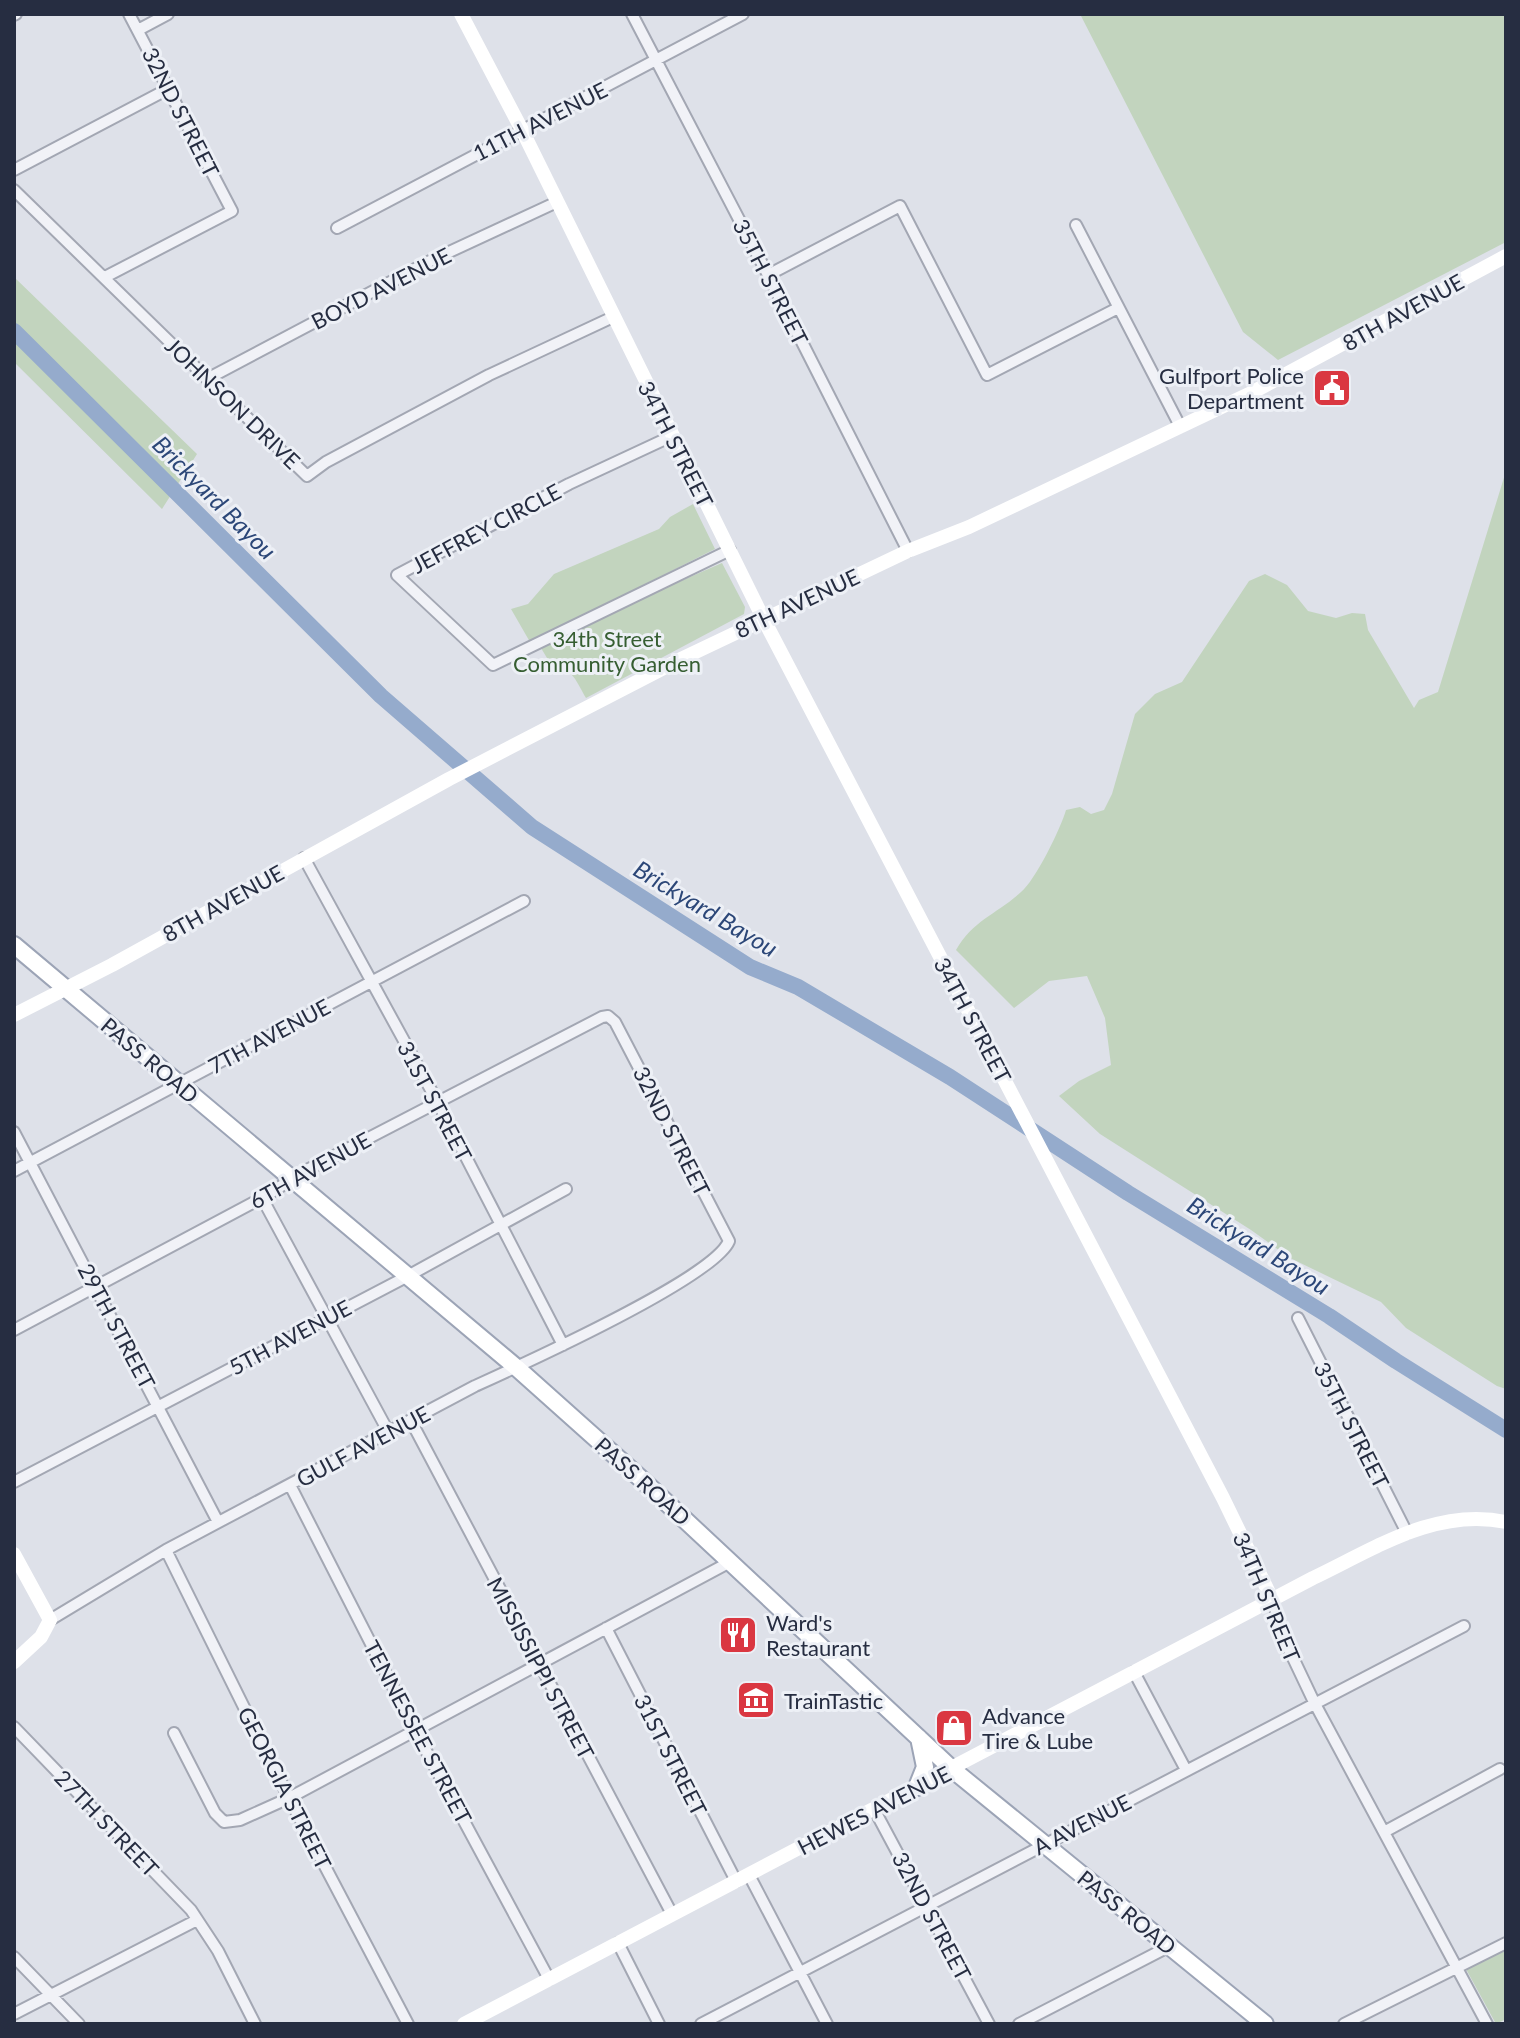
<svg xmlns="http://www.w3.org/2000/svg" width="1520" height="2038" viewBox="0 0 1520 2038" font-family="Lato,sans-serif">
  <style>
    .green { fill: #c2d4be }
    .lines { fill: none; stroke-linecap: round; stroke-linejoin: round }
    .river { stroke: #95abcc; stroke-width: 16 }
    .street-casing { stroke: #a3a7b3; stroke-width: 14 }
    .primary-casing { stroke: #9ca4b6; stroke-width: 20 }
    .street { stroke: #f1f2f7; stroke-width: 10 }
    .secondary { stroke: #fff; stroke-width: 14 }
    .primary { stroke: #fff; stroke-width: 16 }
    .labels { text-anchor: middle; dominant-baseline: central; stroke-width: 6; stroke-linejoin: round; paint-order: stroke }
    .street-label { font-size: 22px; fill: #262d41; stroke: #edf0f6 }
    .poi-label { font-size: 22px; fill: #262d41; stroke: #edf0f6; text-anchor: start }
    .park-label { font-size: 22px; fill: #365e32; stroke: #edf0f6 }
    .water-label { font-size: 24px; font-style: italic; fill: #2c4778; stroke: #edf0f6 }
  </style>
  <rect width="100%" height="100%" fill="#dee1e9"/>
  <!-- green -->
  <path class="green" d="M1080,14H1506V242L1278,360L1243,332Z
    M14,277L197,454L162,509L14,362Z
    M1506,471V1389L1497,1386L1406,1328L1381,1302L1290,1258L1251,1230L1100,1134L1059,1096L1079,1081L1111,1065L1105,1018L1087,976L1049,981L1014,1008L956,950C973,920 997,914 1021,892C1035,881 1061,828 1066,810L1080,807L1091,814L1104,810L1112,794L1135,714L1155,694L1182,682L1249,581L1265,574L1287,585L1308,611L1336,618L1352,613L1365,614L1368,630L1414,708L1419,700L1438,692Z
    M693,504L715,549L530,642L511,609L528,604L554,574L659,529L670,517Z
    M722,563L745,607L744,614L586,698C577,683 573,667 553,668L541,648L628,604Z
    M1506,1945V2023L1504,2020L1496,2024L1466,1969L1467,1965Z"/>
  <g class="lines">
    <!-- river -->
    <path class="river" d="M14,331L381,696L532,827L750,967L798,987L950,1077L1128,1193L1329,1316L1396,1361L1506,1430"/>
    <!-- street casing -->
    <g class="street-casing">
      <path id="street" d="M632,14L768,275L908,551
        M14,15L16,14
        M138,30L168,14
        M14,170L168,89
        M14,190L307,476L326,462L489,375L613,317
        M1076,225L1180,426
        M337,228L743,14
        M768,275L900,206L987,375L1118,308
        M105,277L232,211L129,14
        M207,379L434,259L557,202
        M672,436L569,484L397,575L493,665L730,550
        M304,858L437,1101L563,1345
        M14,1132L218,1522
        M14,1171L524,901
        M262,1198L389,1433
        M1298,1318L1407,1533
        M14,1330L262,1198L307,1170L602,1017L608,1016L615,1022L729,1241C714,1278 519,1366 475,1386L166,1550L50,1620
        M411,1421L672,1914
        M14,1482L406,1277L566,1189
        M290,1485L416,1732L549,1979
        M166,1550L289,1798L408,2024
        M1272,1599L1286,1643L1314,1702L1487,2024
        M606,1628L736,1881
        M1134,1672L1186,1770
        M14,1727L191,1910L218,1951L255,2024
        M174,1733L215,1813L224,1822L240,1820L289,1798L730,1562
        M874,1809L989,2024
        M1384,1832L1500,1769
        M749,1875L827,2024
        M618,1943L659,2024
        M14,1957L79,2024
        M14,2014L197,1920
        M701,2024L1464,1626
        M1019,2024L1170,1946
        M1344,2024L1506,1943"/>
    </g>
    <!-- primary casing -->
    <g class="primary-casing">
      <path id="primary" d="M14,945L517,1368L639,1477L952,1769L1265,2024
        M917,1787L925,1767L919,1738"/>
    </g>
    <!-- street -->
    <use href="#street" class="street"/>
    <!-- secondary -->
    <path class="secondary" d="M461,14L522,130L763,618L1223,1498L1272,1599
      M14,1015L112,965L449,779L683,658L908,551L969,527L1251,393L1506,256
      M14,1554L50,1620L41,1637L14,1662
      M464,2024L1313,1578C1374,1549 1436,1507 1506,1522"/>
    <!-- primary -->
    <use href="#primary" class="primary"/>
  </g>
  <!-- icons -->
  <defs>
    <g id="civic-square" transform="scale(2)"><rect x="-9" y="-9" width="18" height="18" rx="4" fill="#da3741" stroke="#edf0f6"/><path d="M-.6-6.5H3V-4.5H.6V-3L4-1V1h2V6H-6V1h2V-1L-.6-3ZM-1.2 2.5V6h2.4V2.5Z" fill="#fff"/></g>
    <g id="restaurant-square" transform="scale(2)"><rect x="-9" y="-9" width="18" height="18" rx="4" fill="#da3741" stroke="#edf0f6"/><path d="M-5-6h1v4h1v-4h1v4h1v-4h1v5L-1.5 .5V6h-2V.5L-5-1ZM5-6V6H3V1.5H1.5Q1.5-4 5-6Z" fill="#fff"/></g>
    <g id="museum-square" transform="scale(2)"><rect x="-9" y="-9" width="18" height="18" rx="4" fill="#da3741" stroke="#edf0f6"/><path d="M0-6L6-3V-2H-6V-3ZM-5-1h2V3h-2ZM-1-1h2V3h-2ZM3-1h2V3H3ZM-6 4H6V6H-6Z" fill="#fff"/></g>
    <g id="shop-square" transform="scale(2)"><rect x="-9" y="-9" width="18" height="18" rx="4" fill="#da3741" stroke="#edf0f6"/><path d="M-5-2.5h2.3a2.7 3.5 0 0 1 5.4 0H5L5.5 6h-11ZM-1.5-2.5h3a1.5 2.3 0 0 0-3 0Z" fill="#fff"/></g>
  </defs>
  <g fill-rule="evenodd">
    <use href="#civic-square" x="1332" y="388"/>
    <use href="#restaurant-square" x="738" y="1635"/>
    <use href="#museum-square" x="756" y="1700"/>
    <use href="#shop-square" x="954" y="1728"/>
  </g>
  <g class="labels">
    <!-- street labels -->
    <g class="street-label">
      <text transform="translate(181 112) rotate(63)">32ND STREET</text>
      <text transform="translate(540 121) rotate(-27)">11TH AVENUE</text>
      <text transform="translate(771 282) rotate(63)">35TH STREET</text>
      <text transform="translate(381 288) rotate(-27)">BOYD AVENUE</text>
      <text transform="translate(1403 312) rotate(-29)">8TH AVENUE</text>
      <text transform="translate(233 403) rotate(44)">JOHNSON DRIVE</text>
      <text transform="translate(676 444) rotate(63)">34TH STREET</text>
      <text transform="translate(486 528) rotate(-28)">JEFFREY CIRCLE</text>
      <text transform="translate(797 603) rotate(-25)">8TH AVENUE</text>
      <text transform="translate(223 903) rotate(-29)">8TH AVENUE</text>
      <text transform="translate(973 1020) rotate(62)">34TH STREET</text>
      <text transform="translate(269 1036) rotate(-28)">7TH AVENUE</text>
      <text transform="translate(150 1060) rotate(40)">PASS ROAD</text>
      <text transform="translate(435 1101) rotate(62)">31ST STREET</text>
      <text transform="translate(672 1131) rotate(63)">32ND STREET</text>
      <text transform="translate(310 1170) rotate(-29)">6TH AVENUE</text>
      <text transform="translate(117 1326) rotate(62)">29TH STREET</text>
      <text transform="translate(290 1337) rotate(-28)">5TH AVENUE</text>
      <text transform="translate(1352 1425) rotate(63)">35TH STREET</text>
      <text transform="translate(363 1446) rotate(-28)">GULF AVENUE</text>
      <text transform="translate(643 1481) rotate(42)">PASS ROAD</text>
      <text transform="translate(1267 1597) rotate(67)">34TH STREET</text>
      <text transform="translate(541 1668) rotate(62)">MISSISSIPPI STREET</text>
      <text transform="translate(418 1732) rotate(62)">TENNESSEE STREET</text>
      <text transform="translate(671 1755) rotate(63)">31ST STREET</text>
      <text transform="translate(285 1788) rotate(63)">GEORGIA STREET</text>
      <text transform="translate(874 1810) rotate(-27)">HEWES AVENUE</text>
      <text transform="translate(107 1823) rotate(46)">27TH STREET</text>
      <text transform="translate(1082 1824) rotate(-27)">A AVENUE</text>
      <text transform="translate(1127 1912) rotate(39)">PASS ROAD</text>
      <text transform="translate(932 1916) rotate(62)">32ND STREET</text>
    </g>
    <!-- poi labels -->
    <g class="poi-label">
      <text x="1304" y="375" text-anchor="end">Gulfport Police<tspan x="1304" dy="25">Department</tspan></text>
      <text x="766" y="1622">Ward's<tspan x="766" dy="25">Restaurant</tspan></text>
      <text x="784" y="1700">TrainTastic</text>
      <text x="982" y="1715">Advance<tspan x="982" dy="25">Tire &amp; Lube</tspan></text>
    </g>
    <!-- park labels -->
    <g class="park-label">
      <text x="607" y="638">34th Street<tspan x="607" dy="25">Community Garden</tspan></text>
    </g>
    <!-- water labels -->
    <g class="water-label">
      <text transform="translate(215 497) rotate(45)">Brickyard Bayou</text>
      <text transform="translate(706 908) rotate(31)">Brickyard Bayou</text>
      <text transform="translate(1259 1245) rotate(32)">Brickyard Bayou</text>
    </g>
  </g>
  <!-- border -->
  <rect width="1520" height="2038" fill="none" stroke="#262d41" stroke-width="32"/>
</svg>
